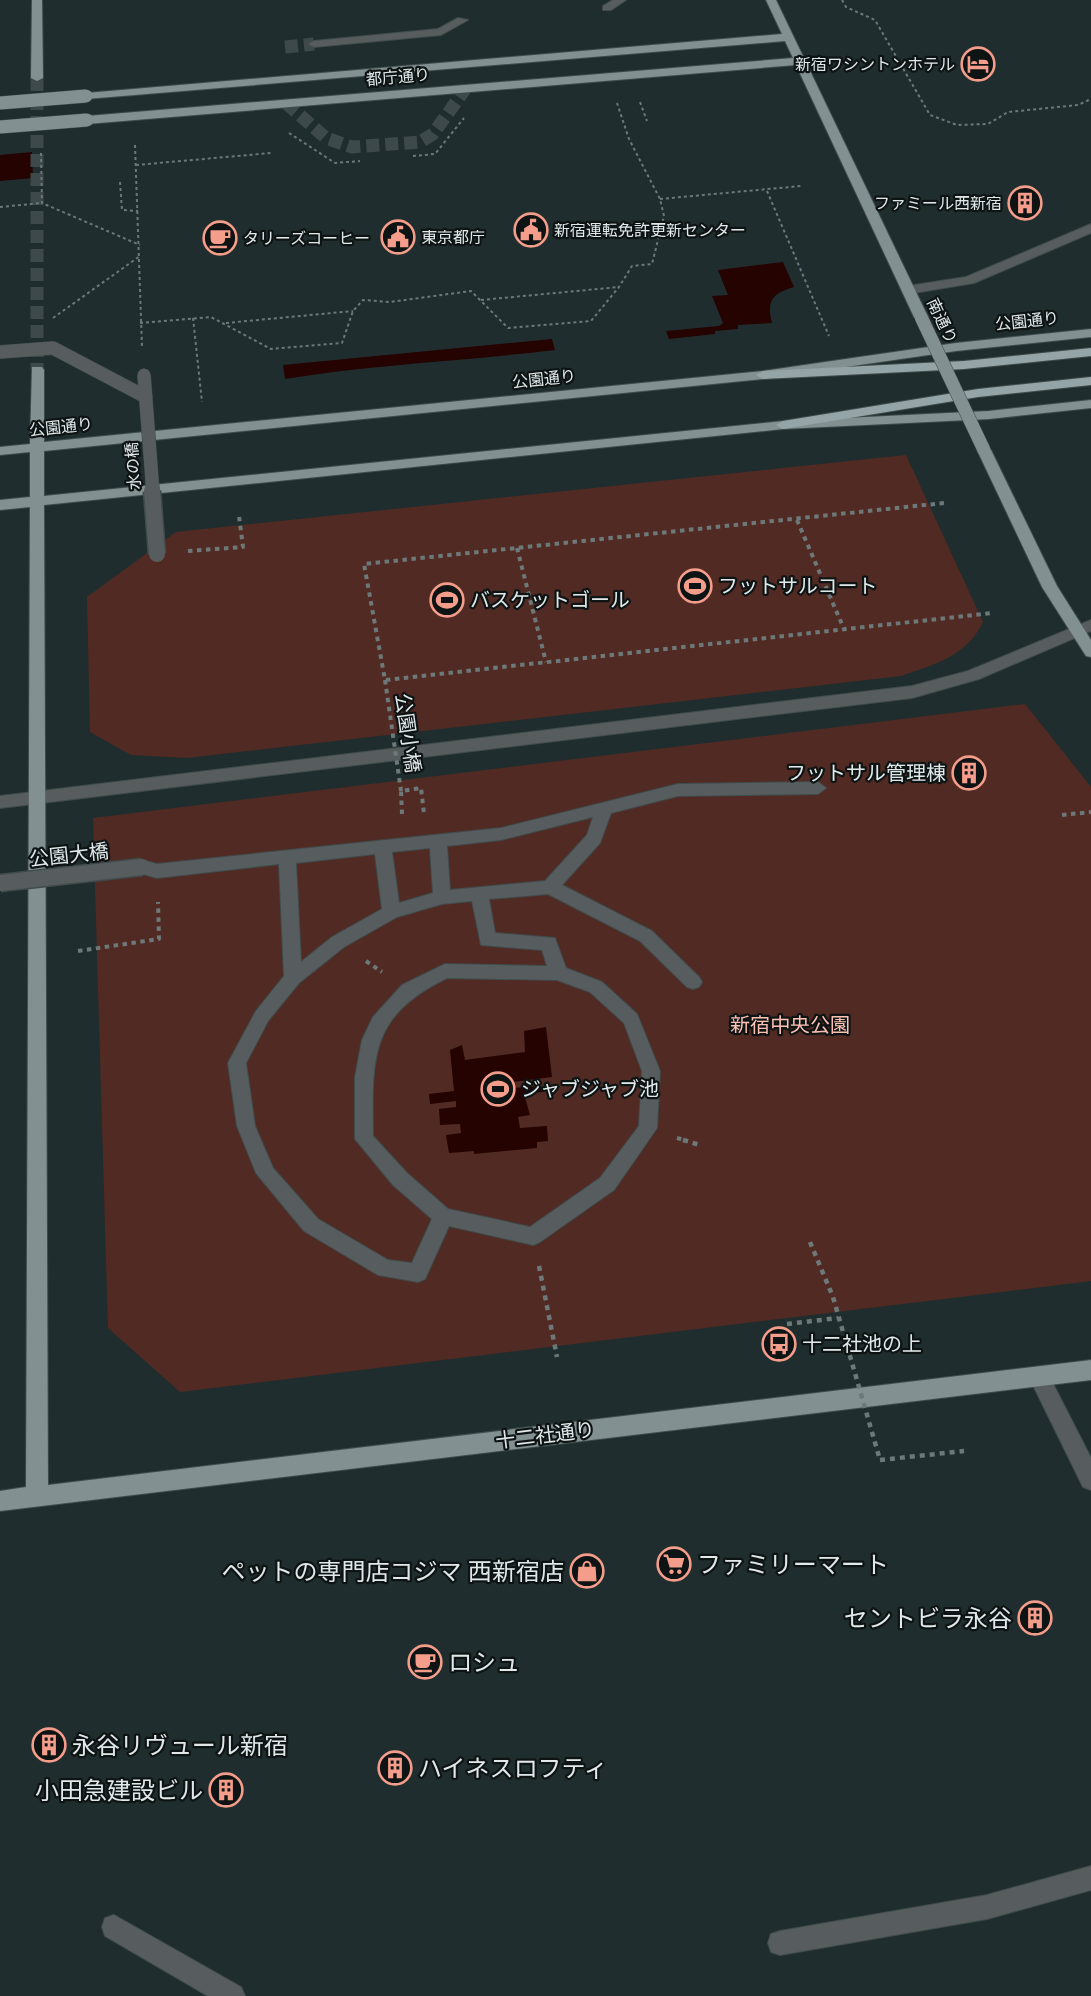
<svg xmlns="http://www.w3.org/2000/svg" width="1091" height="1996" viewBox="0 0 1091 1996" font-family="'DM Sans','Noto Sans JP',sans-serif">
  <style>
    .green { fill: #512b23 }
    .water { fill: #240301 }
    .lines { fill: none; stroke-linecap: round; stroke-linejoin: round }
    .minor-tunnel { stroke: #3d494a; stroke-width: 13; stroke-dasharray: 13 6; stroke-linecap: butt }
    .major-tunnel { stroke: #3d494a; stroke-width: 13; stroke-dasharray: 13 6; stroke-linecap: butt }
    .minor-casing { stroke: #3f4b4c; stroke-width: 2 }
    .major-casing { stroke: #3f4b4c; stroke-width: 2 }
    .highway-casing { stroke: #3f4b4c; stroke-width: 2 }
    .path-far2 { stroke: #6d7879; stroke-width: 2; stroke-dasharray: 3 3; stroke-linecap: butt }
    .path-far1 { stroke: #6d7879; stroke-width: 4; stroke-dasharray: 4.5 4.5; stroke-linecap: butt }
    .path { stroke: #6d7879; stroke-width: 4.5; stroke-dasharray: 5 5; stroke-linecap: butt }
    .minor { fill: #575d5e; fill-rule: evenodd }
    .major { fill: #839092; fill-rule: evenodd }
    .highway { fill: #95a4a6; fill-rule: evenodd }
    .minor-bridge-far1-casing { stroke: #3f4b4c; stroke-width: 14; stroke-linecap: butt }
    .minor-bridge-casing { stroke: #3f4b4c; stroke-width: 19; stroke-linecap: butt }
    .major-bridge-casing { stroke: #3f4b4c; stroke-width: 14; stroke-linecap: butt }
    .path-bridge-far1 { stroke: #6d7879; stroke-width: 4; stroke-dasharray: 4.5 4.5; stroke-linecap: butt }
    .path-bridge { stroke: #6d7879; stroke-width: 4.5; stroke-dasharray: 5 5; stroke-linecap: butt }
    .minor-bridge-far1 { stroke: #575d5e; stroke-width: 13 }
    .minor-bridge { stroke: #575d5e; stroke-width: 16 }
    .major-bridge { stroke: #839092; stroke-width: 13 }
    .labels { text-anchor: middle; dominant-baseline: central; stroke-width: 4.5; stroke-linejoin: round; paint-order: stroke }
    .far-poi-label { font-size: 16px; fill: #e0e8e9; stroke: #0e1414; text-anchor: start }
    .far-street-label { font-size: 16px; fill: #e0e8e9; stroke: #0e1414 }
    .poi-label { font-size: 20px; fill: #e0e8e9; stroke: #0e1414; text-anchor: start }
    .street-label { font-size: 20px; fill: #e0e8e9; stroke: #0e1414 }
    .park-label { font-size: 20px; fill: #fdc1b3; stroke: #0e1414 }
    .near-poi-label { font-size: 24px; fill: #e0e8e9; stroke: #0e1414; text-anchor: start }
  </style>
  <rect width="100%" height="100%" fill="#202d2e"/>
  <!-- green -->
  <path class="green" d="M906,455L983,622C966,657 935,664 901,676L187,758L131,755L90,732L87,597L176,532Z
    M1025,704L1091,787V1281L180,1392L108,1328L93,818Z"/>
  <!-- water -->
  <path class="water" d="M32,152L33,178L0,181V155Z
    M783,262L794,287C773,293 766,300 772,323L738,325V329L715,331V334L669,339L666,331L719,326L723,323L712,296L728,295L718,270Z
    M552,339L555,350C465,361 375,364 285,379L283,365Z
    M546,1027L552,1077L513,1082V1088L541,1086L542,1092L524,1094L530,1115L518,1117L520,1128L547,1126L548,1141L537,1142V1148L474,1154V1151L449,1153L446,1135L461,1133L460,1124L440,1125L439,1109L456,1107V1101L430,1104L429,1094L454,1091L450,1050L462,1045L465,1060L525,1052L524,1031Z"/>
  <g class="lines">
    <!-- minor-tunnel -->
    <path class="minor-tunnel" d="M285,47L314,44
      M286,103L326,138L352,147L420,142L433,134L466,88"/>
    <!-- major-tunnel -->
    <path class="major-tunnel" d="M37,78V370"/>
    <!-- minor casing -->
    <g class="minor-casing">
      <path id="minor" d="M613,0H626L611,10H603V6Z
        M458,18L468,20L441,35L314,47L308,44L314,41L438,29Z
        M1091,224V233L974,283L908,294L902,290L908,286L966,277Z
        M1091,620V631L979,679L912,698L0,808V796L912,686L968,671Z
        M818,782L826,788L818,794L678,796L611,813L600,843L562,885L652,931L699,977L702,982L699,987L693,989L687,987L640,941L548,894L489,899L495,933L555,938L566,968L602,982L637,1014L660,1071L657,1128L614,1190L540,1242L533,1245L449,1226L425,1279L418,1282L378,1275L304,1231L256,1173L237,1126L228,1063L256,1011L284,976L279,864L157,878L136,872L133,867L136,862L142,860L157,864L501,828L678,784ZM593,817L587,835L545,881L450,890L447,846L501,840ZM430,848L433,893L399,903L392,852ZM375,854L382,909L332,937L301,962L296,863ZM472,901L481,945L542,950L547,966L445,964L402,985L373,1017L362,1040L355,1077V1139L393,1185L432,1219L412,1263L388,1260L318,1219L273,1168L255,1126L246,1063L268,1021L299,983L344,947L397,917L442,904ZM447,978L557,980L590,992L624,1023L642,1071L639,1126L600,1178L530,1227L448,1209L407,1173L373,1136C372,1058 369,1016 447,978Z
        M1039,1367L1046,1370L1091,1458V1490L1083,1487L1029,1377L1032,1370Z
        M1091,1866V1890L987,1919L780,1955L771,1952L768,1943L771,1934L780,1931L987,1895Z
        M114,1915L241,1987L245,1996H208L105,1936L102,1927L105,1918Z"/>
    </g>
    <!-- major casing -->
    <g class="major-casing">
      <path id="major" d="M32,0H42L43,78L37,81L31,78Z
        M766,0H776L928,317L926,320L921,321L914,317L796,65L87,124L81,120L87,116L793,58L785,41L86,99L80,96L86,93L782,34Z
        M1091,329V337L956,351L763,379L44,451V496L783,421L989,411L1091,400V408L989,419L783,429L44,505L48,1485L1091,1360V1380L0,1511V1491L26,1487L30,507L0,510V500L30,497V452L0,455V447L30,444L32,367H42L44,370V442L763,371L956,343Z
        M984,446L991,450L1057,586L1091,640V657L1086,656L1042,587L977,450Z"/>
    </g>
    <!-- highway casing -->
    <g class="highway-casing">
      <path id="highway" d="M1091,348V356L964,369L763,379L756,375L763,371L964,361Z
        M1091,377V385L978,397L783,429L776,425L783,421L978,389Z"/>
    </g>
    <!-- path-far2 -->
    <path class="path-far2" d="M842,0L846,7L875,20L930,115L957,125L988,124L1008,112L1078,105L1091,99
      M640,102L647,121
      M289,133L335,163L360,161
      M135,145L142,347
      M41,153L42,203L140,245
      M413,156L435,154L464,118
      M136,165L271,153
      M120,182L122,210L138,211
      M767,191L829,336
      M660,199L801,186
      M0,207L42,203
      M481,300L619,287
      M53,318L140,256
      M193,318L202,402
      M140,323L211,317L271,349L342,343L353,311L363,300L390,302L471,291L508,328L591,321L619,287L632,266L652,264L664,216L660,199L629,139L617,103
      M226,323L353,311"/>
    <!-- path-far1 -->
    <path class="path-far1" d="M944,503L364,564L385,680L992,613
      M797,520L844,629
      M517,548L546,662
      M188,551L243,547L239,516
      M402,814L401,791L421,788L424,814
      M1062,815L1091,812
      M78,951L159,939L158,902
      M366,961L382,972
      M677,1138L688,1141"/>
    <!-- path -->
    <path class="path" d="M683,1140L700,1145
      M539,1266L557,1357
      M787,1324L838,1318
      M880,1460L964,1451"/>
    <!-- minor -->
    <use href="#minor" class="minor"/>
    <!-- major -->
    <use href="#major" class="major"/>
    <!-- highway -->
    <use href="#highway" class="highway"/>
    <!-- minor-bridge-far1 casing -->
    <g class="minor-bridge-far1-casing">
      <path id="minor-bridge-far1" d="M0,352L53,348L146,397
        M144,375L153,493"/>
    </g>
    <!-- minor-bridge casing -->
    <g class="minor-bridge-casing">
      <path id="minor-bridge" d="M152,491L157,554
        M0,883L142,867"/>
    </g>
    <!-- major-bridge casing -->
    <g class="major-bridge-casing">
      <path id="major-bridge" d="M0,103L86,96
        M0,127L87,120
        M921,317L984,450"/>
    </g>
    <!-- path-bridge-far1 -->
    <path class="path-bridge-far1" d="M385,680L401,791"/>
    <!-- path-bridge -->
    <path class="path-bridge" d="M810,1242L833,1297L880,1460"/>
    <!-- minor-bridge-far1 -->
    <use href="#minor-bridge-far1" class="minor-bridge-far1"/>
    <!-- minor-bridge -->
    <use href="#minor-bridge" class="minor-bridge"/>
    <!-- major-bridge -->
    <use href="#major-bridge" class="major-bridge"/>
  </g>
  <!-- icons -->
  <defs>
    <g id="hotel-ring" transform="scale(1.725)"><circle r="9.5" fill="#0e1414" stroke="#f49d8b" stroke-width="1.5"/><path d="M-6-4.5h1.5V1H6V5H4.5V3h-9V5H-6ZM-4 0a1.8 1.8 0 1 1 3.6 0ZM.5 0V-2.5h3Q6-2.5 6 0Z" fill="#f49d8b"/></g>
    <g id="building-ring" transform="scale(1.725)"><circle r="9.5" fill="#0e1414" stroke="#f49d8b" stroke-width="1.5"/><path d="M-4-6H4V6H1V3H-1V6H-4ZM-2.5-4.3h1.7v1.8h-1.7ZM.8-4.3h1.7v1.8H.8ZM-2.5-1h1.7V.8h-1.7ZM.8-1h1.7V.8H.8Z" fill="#f49d8b"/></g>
    <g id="civic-ring" transform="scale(1.725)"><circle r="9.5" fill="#0e1414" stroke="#f49d8b" stroke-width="1.5"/><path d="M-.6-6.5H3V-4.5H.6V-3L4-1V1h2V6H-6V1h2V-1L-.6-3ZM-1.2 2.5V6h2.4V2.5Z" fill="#f49d8b"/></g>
    <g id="cafe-ring" transform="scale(1.725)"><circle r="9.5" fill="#0e1414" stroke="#f49d8b" stroke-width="1.5"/><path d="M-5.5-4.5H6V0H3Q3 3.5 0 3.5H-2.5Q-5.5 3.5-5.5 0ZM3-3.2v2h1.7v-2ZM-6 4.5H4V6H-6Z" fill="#f49d8b"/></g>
    <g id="stadium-ring" transform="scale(1.725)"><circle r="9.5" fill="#0e1414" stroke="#f49d8b" stroke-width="1.5"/><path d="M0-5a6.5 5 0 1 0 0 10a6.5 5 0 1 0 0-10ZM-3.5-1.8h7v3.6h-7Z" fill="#f49d8b"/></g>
    <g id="bus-ring" transform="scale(1.725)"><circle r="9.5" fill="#0e1414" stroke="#f49d8b" stroke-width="1.5"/><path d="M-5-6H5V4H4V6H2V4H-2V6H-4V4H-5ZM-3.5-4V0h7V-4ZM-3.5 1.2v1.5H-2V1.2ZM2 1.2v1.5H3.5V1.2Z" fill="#f49d8b"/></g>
    <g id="supermarket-ring" transform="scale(1.725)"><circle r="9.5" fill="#0e1414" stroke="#f49d8b" stroke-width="1.5"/><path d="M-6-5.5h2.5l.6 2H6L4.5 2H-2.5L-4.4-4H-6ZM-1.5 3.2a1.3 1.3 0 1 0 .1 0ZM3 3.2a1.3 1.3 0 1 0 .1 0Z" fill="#f49d8b"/></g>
    <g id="shop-ring" transform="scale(1.725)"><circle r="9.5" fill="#0e1414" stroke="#f49d8b" stroke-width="1.5"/><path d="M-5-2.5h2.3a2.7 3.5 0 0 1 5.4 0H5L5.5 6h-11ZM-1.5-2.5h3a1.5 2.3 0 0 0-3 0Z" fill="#f49d8b"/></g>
  </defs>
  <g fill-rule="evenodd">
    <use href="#hotel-ring" x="978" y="64"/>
    <use href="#building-ring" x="1025" y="203"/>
    <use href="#civic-ring" x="531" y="230"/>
    <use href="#civic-ring" x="398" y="237"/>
    <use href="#cafe-ring" x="220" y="238"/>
    <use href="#stadium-ring" x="695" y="586"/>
    <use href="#stadium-ring" x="447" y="600"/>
    <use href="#building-ring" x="969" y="773"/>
    <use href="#stadium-ring" x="498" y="1089"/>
    <use href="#bus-ring" x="779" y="1344"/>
    <use href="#supermarket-ring" x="674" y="1564"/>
    <use href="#shop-ring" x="587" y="1571"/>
    <use href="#building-ring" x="1035" y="1618"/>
    <use href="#cafe-ring" x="425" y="1662"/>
    <use href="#building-ring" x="49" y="1745"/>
    <use href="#building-ring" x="395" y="1768"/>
    <use href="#building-ring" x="226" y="1790"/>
  </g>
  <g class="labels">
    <!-- far-poi labels -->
    <g class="far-poi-label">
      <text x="955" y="64" text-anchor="end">新宿ワシントンホテル</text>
      <text x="1002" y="203" text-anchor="end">ファミール西新宿</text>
      <text x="554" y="230">新宿運転免許更新センター</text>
      <text x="421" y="237">東京都庁</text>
      <text x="243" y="238">タリーズコーヒー</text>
    </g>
    <!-- far-street labels -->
    <g class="far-street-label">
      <text transform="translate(398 77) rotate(-5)">都庁通り</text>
      <text transform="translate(942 321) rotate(65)">南通り</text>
      <text transform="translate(1027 321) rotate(-6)">公園通り</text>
      <text transform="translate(544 379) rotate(-6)">公園通り</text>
      <text transform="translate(61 427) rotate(-6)">公園通り</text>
      <text transform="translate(133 466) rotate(-94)">水の橋</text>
    </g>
    <!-- poi labels -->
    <g class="poi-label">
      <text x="718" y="586">フットサルコート</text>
      <text x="470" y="600">バスケットゴール</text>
      <text x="946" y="773" text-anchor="end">フットサル管理棟</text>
      <text x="521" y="1089">ジャブジャブ池</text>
      <text x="802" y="1344">十二社池の上</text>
    </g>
    <!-- street labels -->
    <g class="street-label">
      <text transform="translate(408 733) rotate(82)">公園小橋</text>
      <text transform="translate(69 855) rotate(-6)">公園大橋</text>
      <text transform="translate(545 1435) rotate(-7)">十二社通り</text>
    </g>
    <!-- park labels -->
    <g class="park-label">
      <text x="790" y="1025">新宿中央公園</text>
    </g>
    <!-- near-poi labels -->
    <g class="near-poi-label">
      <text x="697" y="1564">ファミリーマート</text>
      <text x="564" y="1571" text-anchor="end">ペットの専門店コジマ 西新宿店</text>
      <text x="1012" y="1618" text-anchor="end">セントビラ永谷</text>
      <text x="448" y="1662">ロシュ</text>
      <text x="72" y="1745">永谷リヴュール新宿</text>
      <text x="418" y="1768">ハイネスロフティ</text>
      <text x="203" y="1790" text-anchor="end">小田急建設ビル</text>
    </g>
  </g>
</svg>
